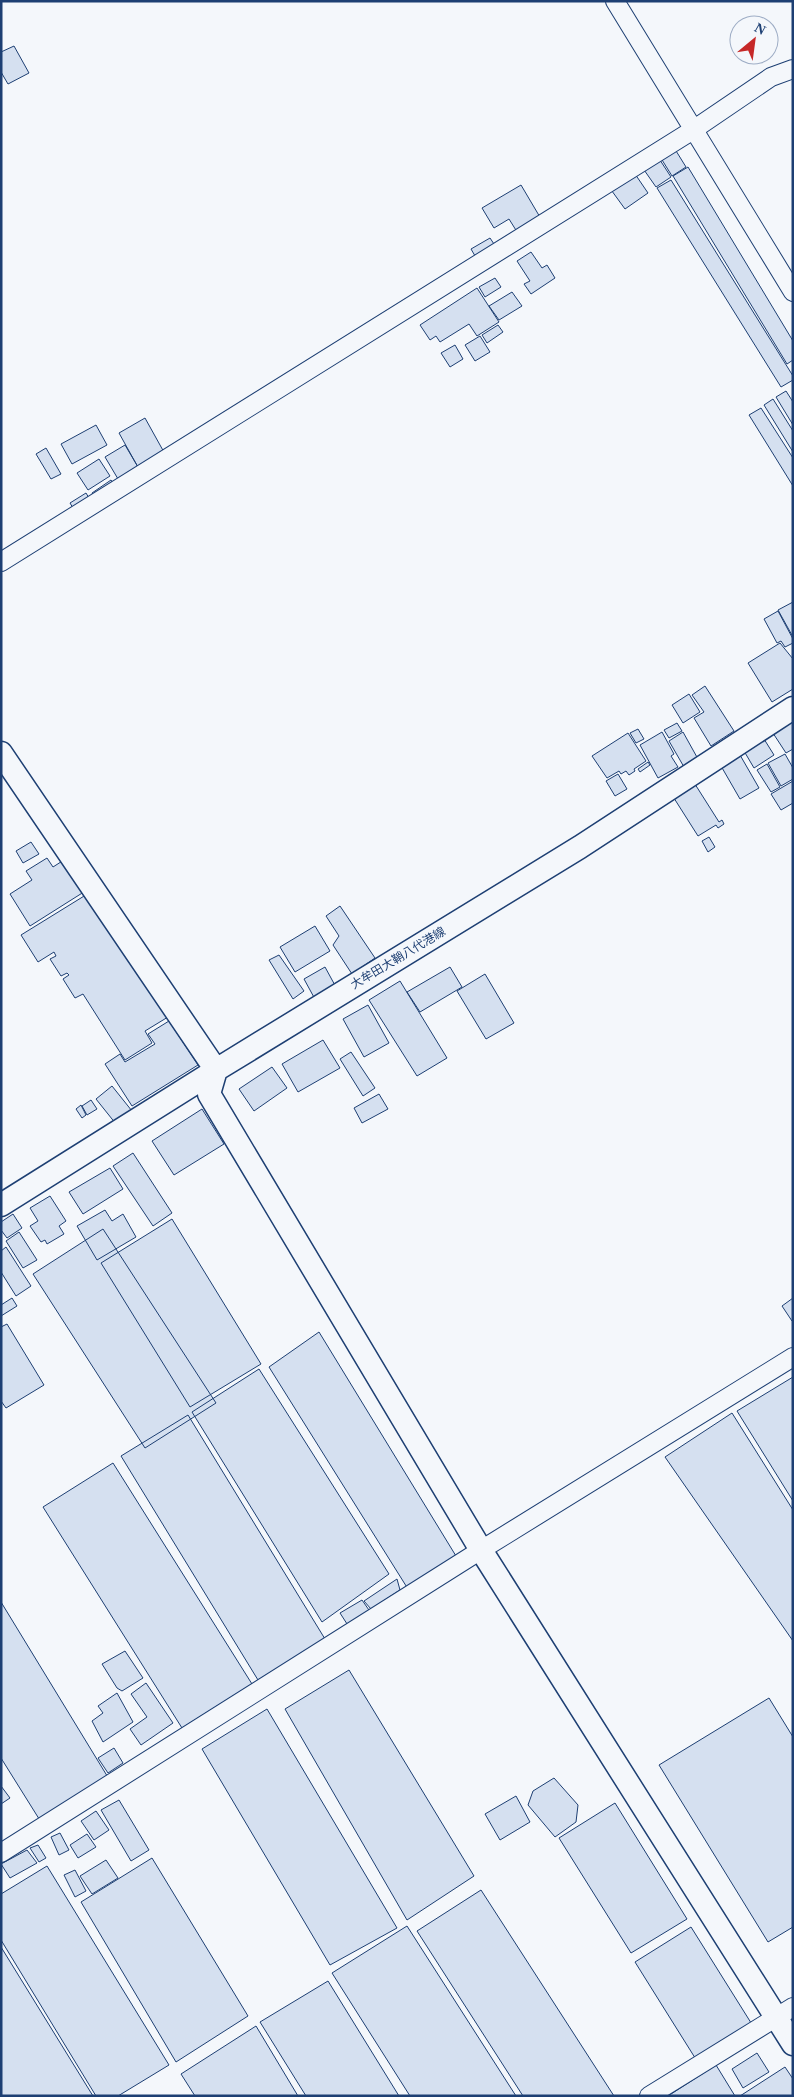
<svg xmlns="http://www.w3.org/2000/svg" width="794" height="2097" viewBox="0 0 794 2097" font-family="'Times New Roman','Noto Sans JP',serif">
  <style>
    .building { fill: #d5e0f0; stroke: #1d3f73 }
    .lines { fill: none; stroke-linecap: round; stroke-linejoin: round }
    .minor-casing { stroke: #1d3f73; stroke-width: 20 }
    .major-casing { stroke: #1d3f73; stroke-width: 25 }
    .minor { stroke: #f4f7fb; stroke-width: 18 }
    .major { stroke: #f4f7fb; stroke-width: 22 }
    .labels { text-anchor: middle; dominant-baseline: central; stroke-width: 4; stroke-linejoin: round; paint-order: stroke }
    .street-label { font-size: 12px; fill: #1d3f73; stroke: #f4f7fb }
  </style>
  <rect width="100%" height="100%" fill="#f4f7fb"/>
  <!-- building -->
  <path class="building" d="M14,46L29,73L8,84L1,72V52Z
    M673,146L686,167L672,176L659,155Z
    M658,157L671,177L656,187L642,167Z
    M688,167L793,341V360L787,364L673,176Z
    M633,171L648,193L625,209L609,187Z
    M671,180L793,376V380L781,387L657,188Z
    M521,185L547,229L524,243L509,219L494,228L482,208Z
    M490,238L498,250L478,261L471,249Z
    M531,252L542,268L547,265L555,278L531,294L524,284L530,281L517,261Z
    M495,278L501,287L485,297L479,287Z
    M477,288L499,322L477,336L469,324L440,342L436,336L430,340L420,325Z
    M512,292L522,306L499,320L489,306Z
    M498,325L503,332L487,343L482,335Z
    M480,336L490,352L475,361L465,345Z
    M455,345L463,359L450,367L441,353Z
    M786,391L793,402V425L776,397Z
    M773,399L793,431V452L764,405Z
    M761,408L793,458V486L749,415Z
    M145,418L165,454L139,469L119,433Z
    M96,425L107,445L72,464L61,444Z
    M125,445L141,472L121,484L105,457Z
    M46,448L61,474L51,479L36,454Z
    M99,459L110,476L88,490L77,473Z
    M111,480L118,491L98,503L92,493Z
    M86,493L92,503L76,513L70,503Z
    M793,602V637L778,610Z
    M778,611L793,639V643L785,647L781,641L777,643L764,619Z
    M780,643L793,659V689L772,702L748,663Z
    M705,686L734,731L711,746L694,718L704,712L692,695Z
    M689,694L700,712L683,723L672,705Z
    M793,712V749L786,753L769,727Z
    M677,723L682,731L669,738L664,730Z
    M638,729L644,739L636,743L630,733Z
    M662,732L674,754L671,756L678,767L658,778L640,745Z
    M683,732L698,759L684,767L669,741Z
    M628,733L646,761L634,769L635,771L629,775L626,771L621,774L619,771L607,778L592,756Z
    M764,739L774,755L754,768L744,751Z
    M785,754L793,768V779L781,786L768,763Z
    M740,755L759,788L740,799L721,766Z
    M648,762L650,765L640,772L638,769Z
    M767,764L780,787L771,792L757,770Z
    M618,774L627,789L615,796L606,781Z
    M693,781L719,822L722,820L724,824L718,828L716,825L698,836L672,795Z
    M793,781V803L781,810L771,794Z
    M709,837L715,847L708,852L702,841Z
    M31,842L39,854L23,863L16,851Z
    M47,858L53,867L67,858L87,890L30,926L10,894L32,880L26,871Z
    M89,893L168,1017L145,1031L152,1043L125,1060L83,994L75,998L63,979L69,975L67,973L61,976L50,959L56,956L54,952L38,962L21,935Z
    M340,906L375,958L352,974L333,945L339,936L326,916Z
    M315,926L330,951L295,972L280,947Z
    M279,955L304,991L293,999L269,960Z
    M325,967L337,989L316,1001L304,979Z
    M450,967L462,987L420,1012L407,992Z
    M485,974L514,1023L486,1039L457,991Z
    M400,981L447,1058L417,1076L369,1000Z
    M368,1005L389,1043L364,1057L343,1019Z
    M169,1021L198,1065L132,1106L105,1064L120,1054L125,1062L155,1044L148,1034Z
    M323,1040L340,1068L298,1092L282,1064Z
    M351,1052L375,1088L363,1096L340,1059Z
    M272,1067L287,1088L254,1111L239,1089Z
    M112,1086L132,1111L116,1124L96,1099Z
    M379,1094L388,1109L362,1123L354,1108Z
    M91,1100L97,1109L87,1115L82,1106Z
    M81,1105L86,1115L82,1118L76,1109Z
    M202,1109L224,1144L174,1175L152,1141Z
    M133,1153L172,1213L153,1226L113,1166Z
    M110,1168L123,1189L83,1214L69,1192Z
    M50,1196L66,1221L59,1226L64,1234L47,1244L45,1240L41,1242L30,1226L38,1221L30,1208Z
    M105,1210L112,1221L123,1214L136,1237L97,1260L77,1226Z
    M13,1214L22,1228L7,1238L1,1230V1222Z
    M172,1219L261,1364L190,1407L101,1263Z
    M103,1229L216,1403L145,1448L33,1274Z
    M19,1232L37,1260L23,1268L6,1241Z
    M6,1247L31,1286L16,1296L1,1272V1251Z
    M12,1298L17,1306L1,1316V1305Z
    M793,1298V1321H792L782,1306Z
    M7,1324L44,1385L6,1408L1,1401V1327Z
    M319,1332L456,1556L408,1589L269,1367Z
    M259,1369L389,1574L322,1622L192,1412Z
    M793,1377V1501L737,1411Z
    M732,1413L793,1510V1641L665,1457Z
    M188,1415L325,1639L258,1680L121,1456Z
    M113,1463L252,1684L182,1728L43,1507Z
    M397,1579L400,1590L371,1609L364,1601Z
    M362,1600L371,1613L349,1627L340,1613Z
    M1,1602L109,1779L41,1822L1,1758Z
    M125,1651L143,1678L122,1691L117,1688L102,1664Z
    M349,1670L474,1876L407,1920L285,1709Z
    M146,1683L173,1723L141,1745L130,1729L147,1717L131,1694Z
    M117,1693L133,1722L103,1742L92,1721L103,1713L98,1706Z
    M769,1698L793,1737V1927L768,1942L659,1765Z
    M267,1709L397,1928L330,1965L202,1749Z
    M114,1748L123,1763L108,1773L98,1758Z
    M554,1778L578,1805L576,1822L555,1837L528,1805L533,1791Z
    M1,1786L10,1798L1,1804Z
    M516,1796L530,1822L500,1840L485,1814Z
    M119,1800L149,1850L131,1861L101,1810Z
    M615,1803L687,1919L631,1953L559,1838Z
    M96,1811L109,1830L94,1840L81,1821Z
    M60,1833L69,1850L59,1855L51,1837Z
    M87,1834L96,1847L78,1858L70,1845Z
    M38,1845L46,1858L39,1862L30,1848Z
    M27,1850L37,1863L10,1878L1,1864Z
    M152,1858L248,2016L176,2062L81,1902Z
    M106,1860L118,1878L92,1894L80,1876Z
    M47,1866L169,2065L118,2096H96L1,1940V1894Z
    M75,1870L86,1891L75,1897L64,1875Z
    M481,1890L614,2096H523L417,1931Z
    M407,1926L516,2096H410L332,1973Z
    M691,1927L753,2026L697,2061L635,1962Z
    M1,1947L93,2096H1Z
    M328,1981L399,2096H306L260,2022Z
    M256,2026L298,2096H195L181,2074Z
    M757,2053L769,2072L743,2088L732,2069Z
    M716,2065L735,2096H668Z
    M785,2067L793,2079V2096H740Z"/>
  <g class="lines">
    <!-- minor casing -->
    <g class="minor-casing">
      <path id="minor" d="M615,1L793,292
        M1,562L693,130L771,77L793,69
        M1,1853L481,1550L793,1357
        M649,2096L793,2007"/>
    </g>
    <!-- major casing -->
    <g class="major-casing">
      <path id="major" d="M1,753L216,1070
        M216,1070L209,1094L481,1550L793,2044
        M1,1205L216,1070L580,847L793,708"/>
    </g>
    <!-- minor -->
    <use href="#minor" class="minor"/>
    <!-- major -->
    <use href="#major" class="major"/>
  </g>
  <g class="labels">
    <!-- street labels -->
    <g class="street-label">
      <text transform="translate(398 958) rotate(-31)">大牟田大鞘八代港線</text>
    </g>
  </g>
  <!-- border -->
  <rect width="794" height="2097" fill="none" stroke="#1d3f73" stroke-width="5"/>
  <!-- north arrow -->
  <g transform="translate(754 40) rotate(29)"><circle r="24" fill="#f4f7fb" stroke="#9eadc5"/>
  <path d="M0-4L9 19L0 12L-9 19Z" fill="#c62828"/>
  <text y="-8" font-size="14" font-weight="bold" text-anchor="middle" fill="#1d3f73">N</text>
  </g>
</svg>
